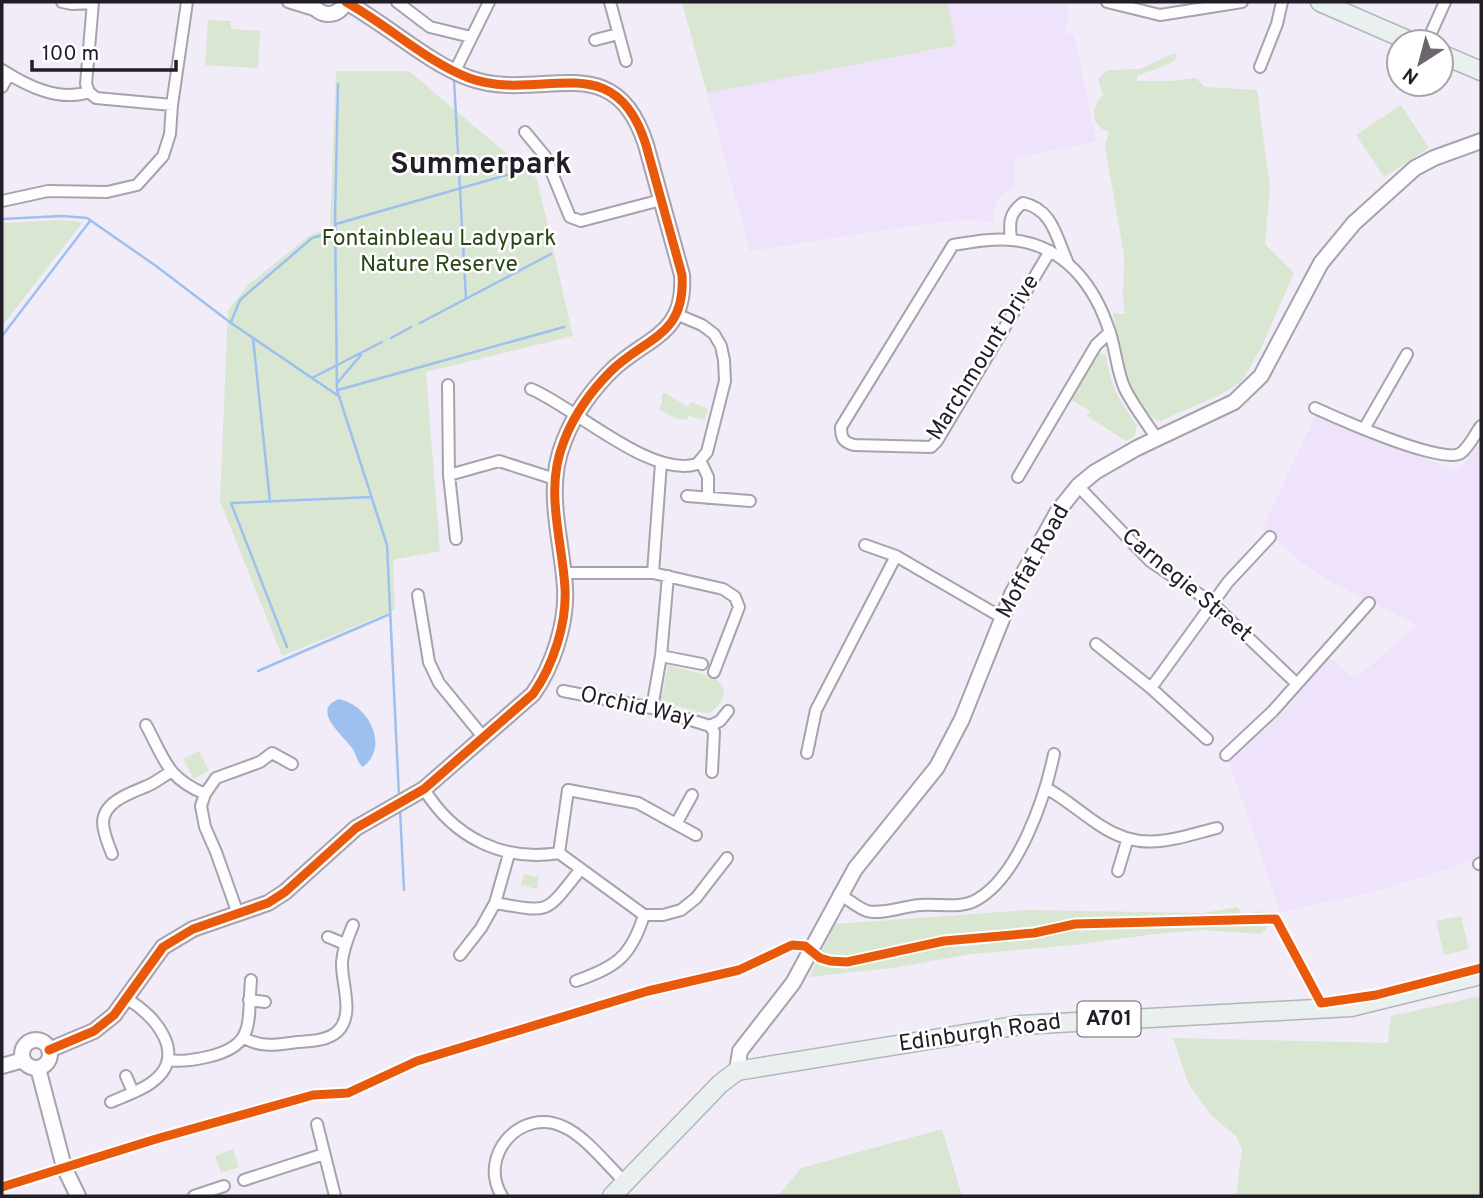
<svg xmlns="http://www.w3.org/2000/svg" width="1483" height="1198" viewBox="0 0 1483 1198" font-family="Overpass,sans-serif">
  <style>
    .built { fill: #eee3fa }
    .green { fill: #d9e6d2 }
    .water { fill: #9dc0ee }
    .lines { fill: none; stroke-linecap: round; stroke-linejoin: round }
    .stream { stroke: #9dc0ee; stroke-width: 2.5 }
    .minor-casing { stroke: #a7a2ac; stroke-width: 14 }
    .tertiary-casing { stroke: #a7a2ac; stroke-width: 18 }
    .primary-casing { stroke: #aeb8b7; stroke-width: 21 }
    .minor { stroke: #fdfcfe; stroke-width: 10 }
    .tertiary { stroke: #fdfcfe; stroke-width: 14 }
    .primary { stroke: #eaf0ef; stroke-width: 18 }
    .cycleway-casing { stroke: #fff; stroke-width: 13 }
    .cycleway { stroke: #e8590c; stroke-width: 9 }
    .labels { text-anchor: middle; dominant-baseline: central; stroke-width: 5; stroke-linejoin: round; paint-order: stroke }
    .shield { fill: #fff; stroke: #646167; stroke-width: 2 }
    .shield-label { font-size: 21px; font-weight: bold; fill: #221d26 }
    .park-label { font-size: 23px; fill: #2a4615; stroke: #fff }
    .street-label { font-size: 23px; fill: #221d26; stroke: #fff }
    .district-label { font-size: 30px; font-weight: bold; fill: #221d26; stroke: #fff }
  </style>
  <rect width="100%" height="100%" fill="#f2ecf9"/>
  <!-- built -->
  <path class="built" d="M682,2H1065L1070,16L1065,28L1066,35L1074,34L1096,142L1014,158L1015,189L1002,194L994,210V222L966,220L924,224L750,251Z
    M1316,414L1458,472L1481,442V853L1475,859L1432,874L1372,892L1280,912L1229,762L1283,713L1329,657L1355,679L1417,625L1335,584L1300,561L1263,528Z"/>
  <!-- green -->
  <path class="green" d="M682,2H947L956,45L707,93Z
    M208,20L231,21V29L260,31L258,68L205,65Z
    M1175,53L1177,58L1169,64L1137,76V81H1171L1196,78L1205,87L1257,90L1270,188L1265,244L1294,273L1262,346L1242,381L1220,395L1160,421C1126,409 1118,344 1113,313L1125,314L1123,299L1124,256L1105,145L1109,132C1089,125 1091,108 1103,95L1098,79L1108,70L1140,69Z
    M336,71H409L537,179L573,336L426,372L440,551L393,560L395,610L282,656L220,501L228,310L249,284L309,236L330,226Z
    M1401,105L1429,148L1384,177L1356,135Z
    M59,220L83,222L2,326V223Z
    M1099,353L1106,355C1110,386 1119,400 1137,425L1135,436L1126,441L1087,416L1090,411L1070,399Z
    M665,393L688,407L691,402L708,409L705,420L688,416L687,420L674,418L659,409L662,403V394Z
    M668,665L714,677L724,688C724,701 719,705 710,713C693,712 678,704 662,705L658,698L662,695Z
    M199,751L209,770L194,779L183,759Z
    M524,874L539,877L537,889L521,885Z
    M1238,907L1241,914L1265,911L1272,922L1261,934L1202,930L1155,934L1074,945L972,954L892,968L809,977L835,924L1028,910L1204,913Z
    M1461,916L1469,949L1444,955L1436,921Z
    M1481,996V1196H1236L1242,1149L1236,1136L1210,1114L1188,1083L1173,1038L1388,1043L1391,1016Z
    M942,1129L962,1196H778L801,1168Z
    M233,1149L239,1167L221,1173L215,1156Z"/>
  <!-- water -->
  <path class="water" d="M339,699C369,705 390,747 363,767C357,763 357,755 352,748C343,735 310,710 339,699Z"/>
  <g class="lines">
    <!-- stream -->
    <path class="stream" d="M454,80L466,299
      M338,84L335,217L337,390L387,545L399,796
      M2,219L62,216L87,218L156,266L231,323L340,397
      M336,224L531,168
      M231,322L240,300L312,238L336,231
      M420,323L551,254
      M2,336L90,221
      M253,338L270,502
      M391,338L411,327
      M312,378L382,342
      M338,382L361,355
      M338,390L564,327
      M287,647L231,503L372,497
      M258,671L390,614
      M400,810L404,890"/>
    <!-- minor casing -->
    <g class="minor-casing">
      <path id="minor" d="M62,2L72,4L93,3
        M288,2L317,11
        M397,2L430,27L471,37
        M610,2L626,61
        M1107,2L1160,15L1242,2
        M595,40L618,34
        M1427,42L1445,2
        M1260,67L1277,24L1282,2
        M2,70C27,86 59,102 89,92L96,98L172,105
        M455,71L489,2
        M2,87L9,74
        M89,92L86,84L93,2
        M525,132L545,156L570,217L581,221L661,200
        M2,201L48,191L107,192L137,185L163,156L170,134L172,105L187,2
        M1011,239C1009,223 1009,213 1023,203C1052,209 1056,236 1067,261
        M1050,251L937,441L931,447L854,445C843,442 841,438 841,427L953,245C972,242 993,238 1012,240C1064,245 1095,285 1110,333C1116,351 1117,372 1125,389C1134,407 1147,423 1157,439
        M448,385L449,475
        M531,389C573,406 651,479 697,464L707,452L725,381L724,360L721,346L714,334L702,325L676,314
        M1315,408C1337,418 1444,466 1461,453C1469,447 1475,434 1481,426
        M1364,429L1407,354
        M701,462L708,477V498
        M1018,477L1096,345L1110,332
        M1078,486L1150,561L1212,603L1296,683
        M687,496L750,501
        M456,539L449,475L499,461L555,479
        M865,545L896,556L1001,617
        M563,573H653L723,589L735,597L739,607L714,672
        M653,573L661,463
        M418,595L429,662L439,683L484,738
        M1096,644L1151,688L1207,739
        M661,656L702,664
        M1151,688L1228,582L1270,537
        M563,691L652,708L710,726L714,732L712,772
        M652,708L661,656L668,576
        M146,725C165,760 166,777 205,794
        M710,726L720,721L728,711
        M807,753L816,710L896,556
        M1226,755L1273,711L1369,603
        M1046,788C1066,799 1082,814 1101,826C1142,853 1173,839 1217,828
        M424,789C454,838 503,862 559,853
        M676,824L692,795
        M559,853L644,915H663L681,910L696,898L727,858
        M559,853L568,790L638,803L696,835
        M112,854C108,843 103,833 103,822C104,801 131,793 147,786C155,783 163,776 171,772
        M1479,864L1481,863
        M1118,871L1127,841
        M839,894C848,899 858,908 867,911C882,915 905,906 920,905C940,903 960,910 978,899C1019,875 1045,797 1054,754
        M495,903C553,913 544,914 581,869
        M238,914L216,852L205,827L201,806L205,794L216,778L260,762L272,753L292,764
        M328,937L345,944
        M460,955L481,928L495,903L509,854
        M576,981C616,967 631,957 644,915
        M249,1000L265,1002
        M244,1038C262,1048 277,1045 297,1042C310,1041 328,1041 338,1031C355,1014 341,983 342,962C343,949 348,937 353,925
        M168,1060C182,1062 193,1060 207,1057C257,1046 247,1022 251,980
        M126,1076L133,1092
        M111,1102C124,1096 140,1091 151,1083C190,1056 155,1015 127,999
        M317,1124L335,1196
        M244,1180L324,1154
        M194,1196L224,1186
        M502,1196C477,1156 521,1106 564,1127C585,1136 608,1166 625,1182"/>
    </g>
    <!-- tertiary casing -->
    <g class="tertiary-casing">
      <path id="tertiary" d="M311,2C320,18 337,18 346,2
        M22 1054a14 14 0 1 1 28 0a14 14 0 1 1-28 0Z
        M49,1050L94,1031L114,1015L163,947L193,929L268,903L285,892L356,828L424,789L533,694C553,666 567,623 565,588C562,538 544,490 564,441C574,415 591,391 611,371C646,337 686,336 682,275L646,145C614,43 541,104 469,78C427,62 386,24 346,2
        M2,1066L23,1060
        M38,1068L64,1167L78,1196
        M737,1071L740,1051L793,983L855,869L937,767L962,719L1012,594L1058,511L1078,486L1095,472L1137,448L1234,402L1261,376L1321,263L1354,223L1415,168L1434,158L1481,141"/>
    </g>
    <!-- primary casing -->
    <g class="primary-casing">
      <path id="primary" d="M1320,2L1412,42
        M1441,54L1481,71
        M612,1196L720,1084L737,1071L1021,1025L1351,1007L1481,975"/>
    </g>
    <!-- minor -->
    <use href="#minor" class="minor"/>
    <!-- tertiary -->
    <use href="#tertiary" class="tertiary"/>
    <!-- primary -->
    <use href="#primary" class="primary"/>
    <!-- cycleway casing -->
    <g class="cycleway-casing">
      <path id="cycleway" d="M49,1050L94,1031L114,1015L163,947L193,929L268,903L285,892L356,828L424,789L533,694C553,666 567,623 565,588C562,538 544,490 564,441C574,415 591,391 611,371C646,337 686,336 682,275L646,145C614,43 541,104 469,78C427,62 386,24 346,2
        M2,1187L156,1139L313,1095L348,1093L417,1061L648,991L739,970L792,945L805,946L820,958L830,961L847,962L944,941L1034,933L1075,924L1276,919L1321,1003L1376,995L1481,968"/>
    </g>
    <!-- cycleway -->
    <use href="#cycleway" class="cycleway"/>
  </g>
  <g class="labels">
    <!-- shield labels -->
    <rect class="shield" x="1077.5" y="1001.5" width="63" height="35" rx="5"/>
    <g class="shield-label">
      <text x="1109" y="1019">A701</text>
    </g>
    <!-- park labels -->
    <g class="park-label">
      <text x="439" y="239">Fontainbleau Ladypark<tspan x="439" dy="26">Nature Reserve</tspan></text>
    </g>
    <!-- street labels -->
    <g class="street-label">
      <text transform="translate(984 358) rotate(-58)">Marchmount Drive</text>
      <text transform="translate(1034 562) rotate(-61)">Moffat Road</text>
      <text transform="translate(1186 586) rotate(40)">Carnegie Street</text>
      <text transform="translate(637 708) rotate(13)">Orchid Way</text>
      <text transform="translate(980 1034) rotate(-8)">Edinburgh Road</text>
    </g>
    <!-- district labels -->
    <g class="district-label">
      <text x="481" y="165">Summerpark</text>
    </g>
  </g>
  <!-- border -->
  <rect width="1483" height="1198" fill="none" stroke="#221d26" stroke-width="7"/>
  <!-- north arrow -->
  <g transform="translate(1420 63) rotate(216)"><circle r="33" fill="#ffffff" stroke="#a7a5a8" stroke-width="2"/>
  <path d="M0-5L12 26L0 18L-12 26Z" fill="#6b6570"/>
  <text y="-10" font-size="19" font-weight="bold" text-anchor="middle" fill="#221d26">N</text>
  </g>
  <!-- scale -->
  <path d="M32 60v10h144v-10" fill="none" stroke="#221d26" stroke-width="3.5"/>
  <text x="42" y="60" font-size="21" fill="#221d26" stroke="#ffffff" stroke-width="5" paint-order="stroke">100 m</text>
</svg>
